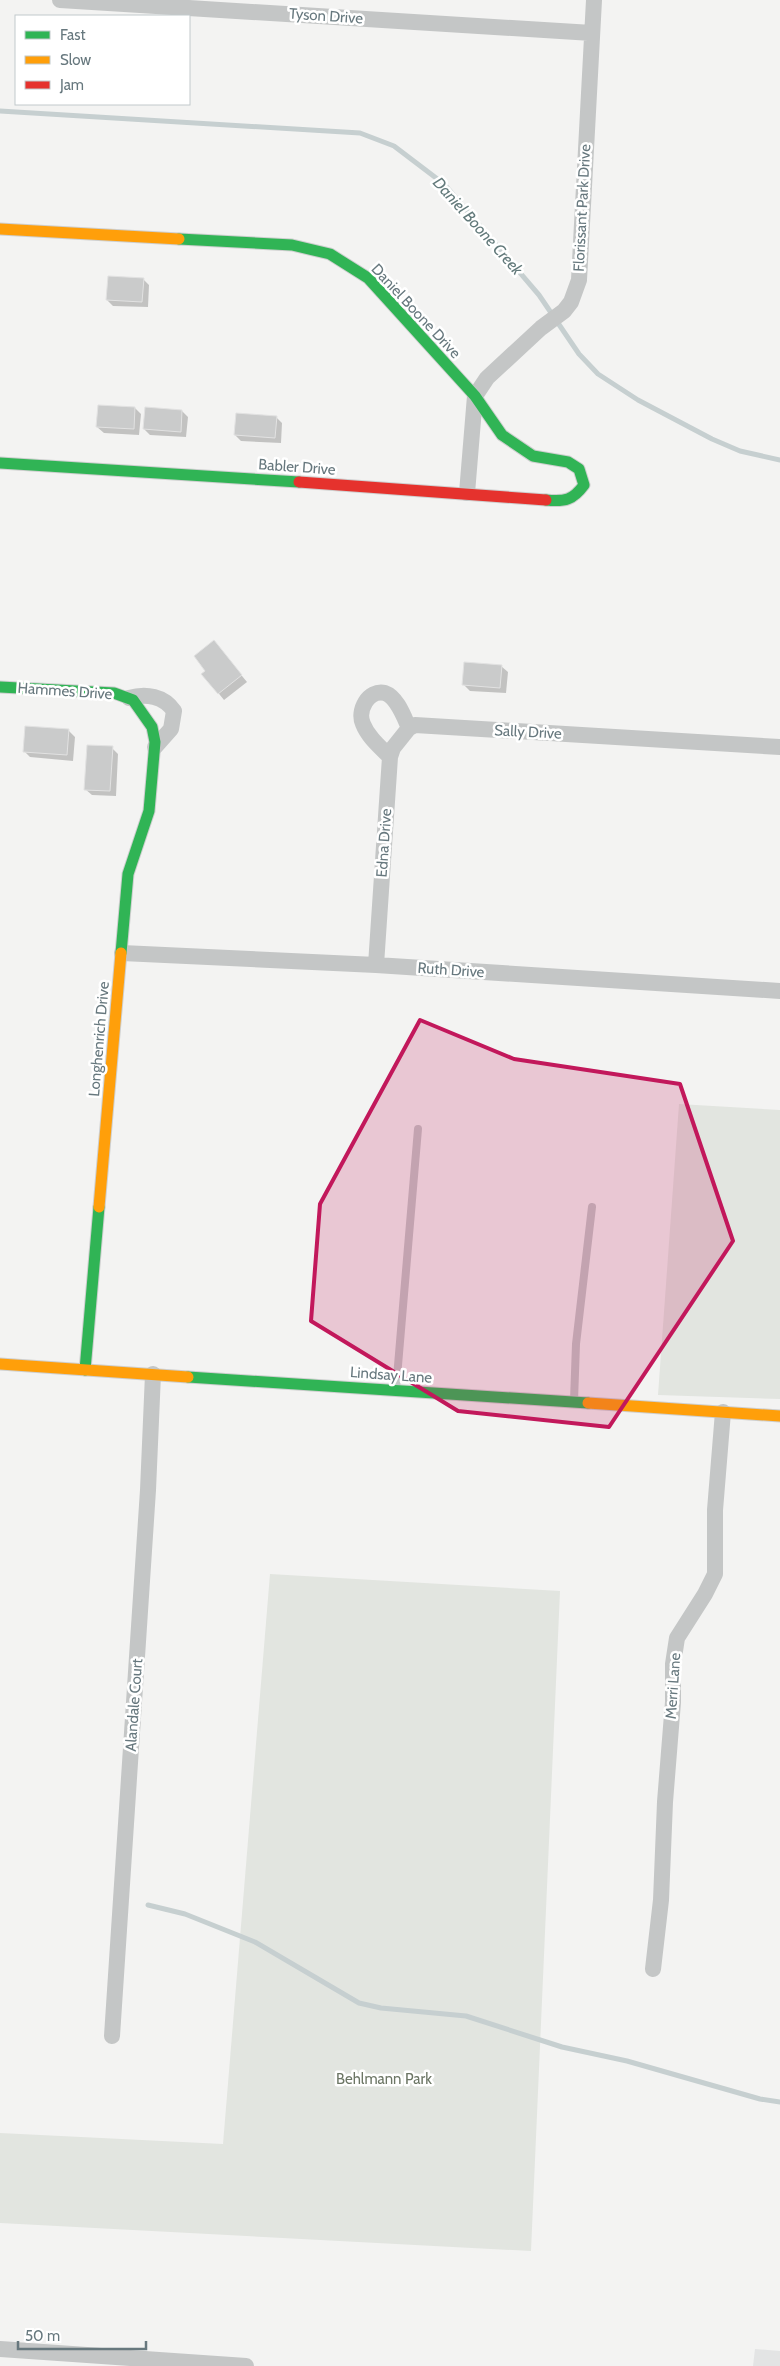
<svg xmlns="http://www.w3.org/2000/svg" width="780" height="2366" viewBox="0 0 780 2366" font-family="Cabin,sans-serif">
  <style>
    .built { fill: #e3e4e4 }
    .green { fill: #e2e5e0 }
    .shadow { fill: #0003 }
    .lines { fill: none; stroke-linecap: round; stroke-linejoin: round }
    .stream { stroke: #c6cfd0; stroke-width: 5 }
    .building { fill: #cacbcb; stroke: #e2e2e2 }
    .fast-casing { stroke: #cecfcf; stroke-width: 13 }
    .slow-casing { stroke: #cecfcf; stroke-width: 13 }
    .jam-casing { stroke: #cecfcf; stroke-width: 13 }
    .lane { stroke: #c4c6c6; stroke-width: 8 }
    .street { stroke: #c4c6c6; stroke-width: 16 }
    .fast { stroke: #30b455; stroke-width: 11 }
    .slow { stroke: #ff9f0a; stroke-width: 11 }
    .jam { stroke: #e5322d; stroke-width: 11 }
    .marked { fill: #c2185b; fill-opacity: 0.2; stroke: #c2185b; stroke-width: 4; stroke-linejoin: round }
    .labels { text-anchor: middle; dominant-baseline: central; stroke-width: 5; stroke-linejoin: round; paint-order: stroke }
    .street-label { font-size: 15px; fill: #67787e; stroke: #fff }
    .park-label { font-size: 15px; fill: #6c7665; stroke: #fff }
    .water-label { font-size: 16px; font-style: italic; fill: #637a7b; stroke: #fff }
  </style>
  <rect width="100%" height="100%" fill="#f3f3f2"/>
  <!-- built -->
  <path class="built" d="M755,2349L780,2351V2366H753Z"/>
  <!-- green -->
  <path class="green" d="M679,1104L780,1110V1399L658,1395Z
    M270,1574L560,1591L531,2251L0,2223V2133L223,2144Z"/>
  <!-- shadow -->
  <path class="shadow" d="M143,279L149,285L148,307L113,306L107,300Z
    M135,408L141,414L139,435L104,433L97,427Z
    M182,411L188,417L186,437L150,435L144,429Z
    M276,417L282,423L281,443L241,441L235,435Z
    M214,642L247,682L224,700L203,674L207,671Z
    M501,666L508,672L506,693L470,691L464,685Z
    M69,731L75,737L73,761L30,757L24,751Z
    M112,748L118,754L116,796L92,795L85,789Z"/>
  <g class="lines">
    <!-- stream -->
    <path class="stream" d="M0,111L360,133L394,146L444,184L539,295L579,354L598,374L638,400L712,439L740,451L780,460
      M148,1905L185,1914L255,1942L359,2003L381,2008L466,2016L562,2047L627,2061L760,2099L780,2102"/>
  </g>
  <!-- building -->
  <path class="building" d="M108,276L144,278L142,302L106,300Z
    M98,405L135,407L134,429L96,427Z
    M145,407L182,410L181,432L143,429Z
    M236,413L277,416L275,438L234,435Z
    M214,640L242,675L218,694L201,674L205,671L194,656Z
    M464,662L502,665L500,688L462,685Z
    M25,726L69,729L67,755L23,752Z
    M87,745L113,746L110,791L84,790Z"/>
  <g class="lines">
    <!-- fast casing -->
    <g class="fast-casing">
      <path id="fast" d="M179,239L292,245L330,254L368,278L475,396L502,435L533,456L568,462L579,469L584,485C573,500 565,502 546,500
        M0,463L299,482
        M0,687L114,693L133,700L152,727L155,742L149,811L128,874L121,953
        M85,1370L99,1207
        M188,1377L588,1403"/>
    </g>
    <!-- slow casing -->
    <g class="slow-casing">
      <path id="slow" d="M0,229L179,239
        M99,1207L121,953
        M0,1364L188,1377
        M588,1403L780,1416"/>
    </g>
    <!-- jam casing -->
    <g class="jam-casing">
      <path id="jam" d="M299,482L546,500"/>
    </g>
    <!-- lane -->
    <path class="lane" d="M396,1389L418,1129
      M574,1401L576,1344L592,1207"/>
    <!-- street -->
    <path class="street" d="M60,0L592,33
      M467,493L475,396L487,378L541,328L564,311L571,302L579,280L594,0
      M129,698C146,693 164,696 174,711L171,729L155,747
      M409,728L415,725L780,747
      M390,757C380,747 368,737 363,724C357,711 368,689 385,693C397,697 404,717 409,728
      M122,953L376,965L780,991
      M376,965L390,757L393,748L409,728
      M653,1969L661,1900L665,1802L673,1702V1664L677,1638L705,1594L715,1574V1510L723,1412
      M112,2036L148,1490L153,1374
      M0,2349L246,2366"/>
    <!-- fast -->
    <use href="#fast" class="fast"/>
    <!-- slow -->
    <use href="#slow" class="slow"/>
    <!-- jam -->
    <use href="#jam" class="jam"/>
  </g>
  <!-- marked area -->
  <path class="marked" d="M420,1020L514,1059L680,1084L733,1241L609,1427L458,1411L311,1321L320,1204Z"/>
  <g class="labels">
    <!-- street labels -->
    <g class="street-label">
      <text transform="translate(326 16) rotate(4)">Tyson Drive</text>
      <text transform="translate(582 208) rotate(-87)">Florissant Park Drive</text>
      <text transform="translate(416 311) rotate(47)">Daniel Boone Drive</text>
      <text transform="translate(297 467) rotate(4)">Babler Drive</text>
      <text transform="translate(65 691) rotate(4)">Hammes Drive</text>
      <text transform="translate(528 732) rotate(3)">Sally Drive</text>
      <text transform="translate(384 843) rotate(-86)">Edna Drive</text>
      <text transform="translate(451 970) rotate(4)">Ruth Drive</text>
      <text transform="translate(99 1039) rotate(-85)">Longhenrich Drive</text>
      <text transform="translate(391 1375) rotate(4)">Lindsay Lane</text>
      <text transform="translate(673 1686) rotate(-86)">Merri Lane</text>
      <text transform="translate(134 1705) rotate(-86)">Alandale Court</text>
    </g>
    <!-- park labels -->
    <g class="park-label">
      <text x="384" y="2079">Behlmann Park</text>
    </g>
    <!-- water labels -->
    <g class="water-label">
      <text transform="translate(478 226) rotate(48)">Daniel Boone Creek</text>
    </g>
  </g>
  <!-- legend -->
  <rect x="15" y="15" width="175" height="90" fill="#ffffff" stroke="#c2c9cb"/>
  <rect x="25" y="31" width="25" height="8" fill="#30b455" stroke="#c2c9cb"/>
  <text x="60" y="40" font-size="15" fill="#67787e">Fast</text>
  <rect x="25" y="56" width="25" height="8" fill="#ff9f0a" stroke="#c2c9cb"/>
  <text x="60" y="65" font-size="15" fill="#67787e">Slow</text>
  <rect x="25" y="81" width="25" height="8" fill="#e5322d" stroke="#c2c9cb"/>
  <text x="60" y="90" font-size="15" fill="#67787e">Jam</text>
  <!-- scale -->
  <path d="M18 2341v8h128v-8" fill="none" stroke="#67787e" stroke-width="2.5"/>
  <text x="25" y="2341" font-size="15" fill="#67787e" stroke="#ffffff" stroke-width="4" paint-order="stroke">50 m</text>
</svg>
